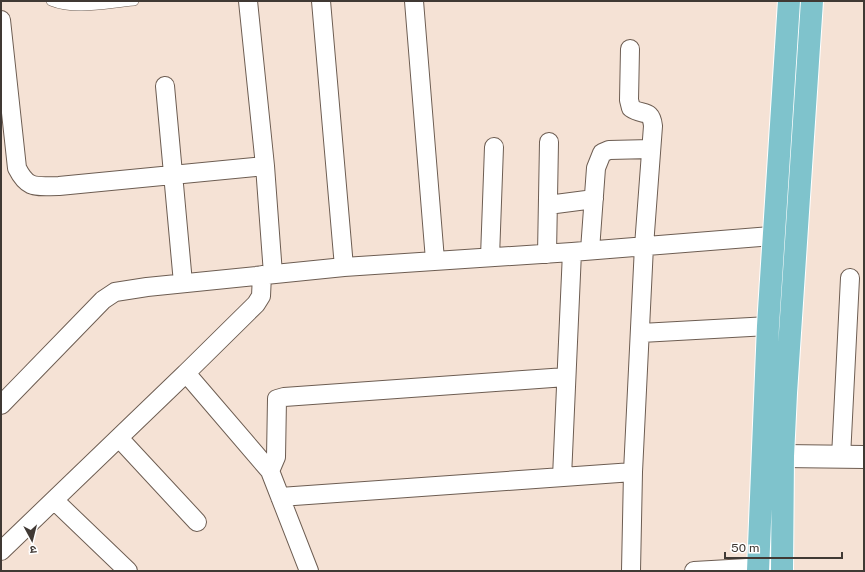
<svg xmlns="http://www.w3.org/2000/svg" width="865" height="572" viewBox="0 0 865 572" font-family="'Public Sans','Noto Sans Devanagari',sans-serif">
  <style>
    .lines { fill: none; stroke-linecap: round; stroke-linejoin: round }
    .service-casing { stroke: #6d5d52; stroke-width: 10 }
    .minor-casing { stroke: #6d5d52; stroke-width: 20 }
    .tertiary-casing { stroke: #6d5d52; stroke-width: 24 }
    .primary-casing { stroke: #fff; stroke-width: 24 }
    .service { stroke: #fff; stroke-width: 9 }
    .minor { stroke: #fff; stroke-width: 18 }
    .tertiary { stroke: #fff; stroke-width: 22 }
    .primary { stroke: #7fc3cc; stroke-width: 22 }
  </style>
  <rect width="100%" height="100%" fill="#f5e2d5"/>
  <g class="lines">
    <!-- service casing -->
    <g class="service-casing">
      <path id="service" d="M51,1C76,11 107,3 134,1"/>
    </g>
    <!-- minor casing -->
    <g class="minor-casing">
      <path id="minor" d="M248,1L265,166L273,274
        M321,1L344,267
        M414,1L435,260
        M1,20L17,168C28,190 36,186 59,186L265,166
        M630,49L629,100L631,108C642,116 651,108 653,126L644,246L633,472L631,571
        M165,86L183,283
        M548,205L594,199
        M590,250L596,168L602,153L609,150L651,149
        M547,254L549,142
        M490,257L494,147
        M262,275L261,296L256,304L186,373L270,471L309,571
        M641,333L768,326
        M1,405L103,300L115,292L147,287L344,267L572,252L797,234
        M119,438L197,522
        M841,457L850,278
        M270,471L276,457L277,399L284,397L566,377
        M562,477L572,252
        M280,497L633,472
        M54,500L128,571
        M1,551L186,373
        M694,571L782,566"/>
    </g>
    <!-- tertiary casing -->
    <g class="tertiary-casing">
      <path id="tertiary" d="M783,456L864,457"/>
    </g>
    <!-- primary casing -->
    <g class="primary-casing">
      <path id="primary" d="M758,571L768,326L789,1
        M782,571L783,456L786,393L812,1"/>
    </g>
    <!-- service -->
    <use href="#service" class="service"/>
    <!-- minor -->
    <use href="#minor" class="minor"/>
    <!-- tertiary -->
    <use href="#tertiary" class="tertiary"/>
    <!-- primary -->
    <use href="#primary" class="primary"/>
  </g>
  <!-- border -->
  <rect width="865" height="572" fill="none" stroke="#403934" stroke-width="4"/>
  <!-- north arrow -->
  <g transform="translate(32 540) rotate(173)" stroke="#ffffff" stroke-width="3" paint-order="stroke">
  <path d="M0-3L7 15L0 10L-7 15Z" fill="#403934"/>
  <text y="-6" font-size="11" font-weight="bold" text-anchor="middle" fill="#403934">उ</text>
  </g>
  <!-- scale -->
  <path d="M725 552v6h117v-6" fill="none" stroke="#403934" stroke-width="2"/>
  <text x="731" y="552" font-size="12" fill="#403934" stroke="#ffffff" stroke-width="3" paint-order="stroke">50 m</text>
</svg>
